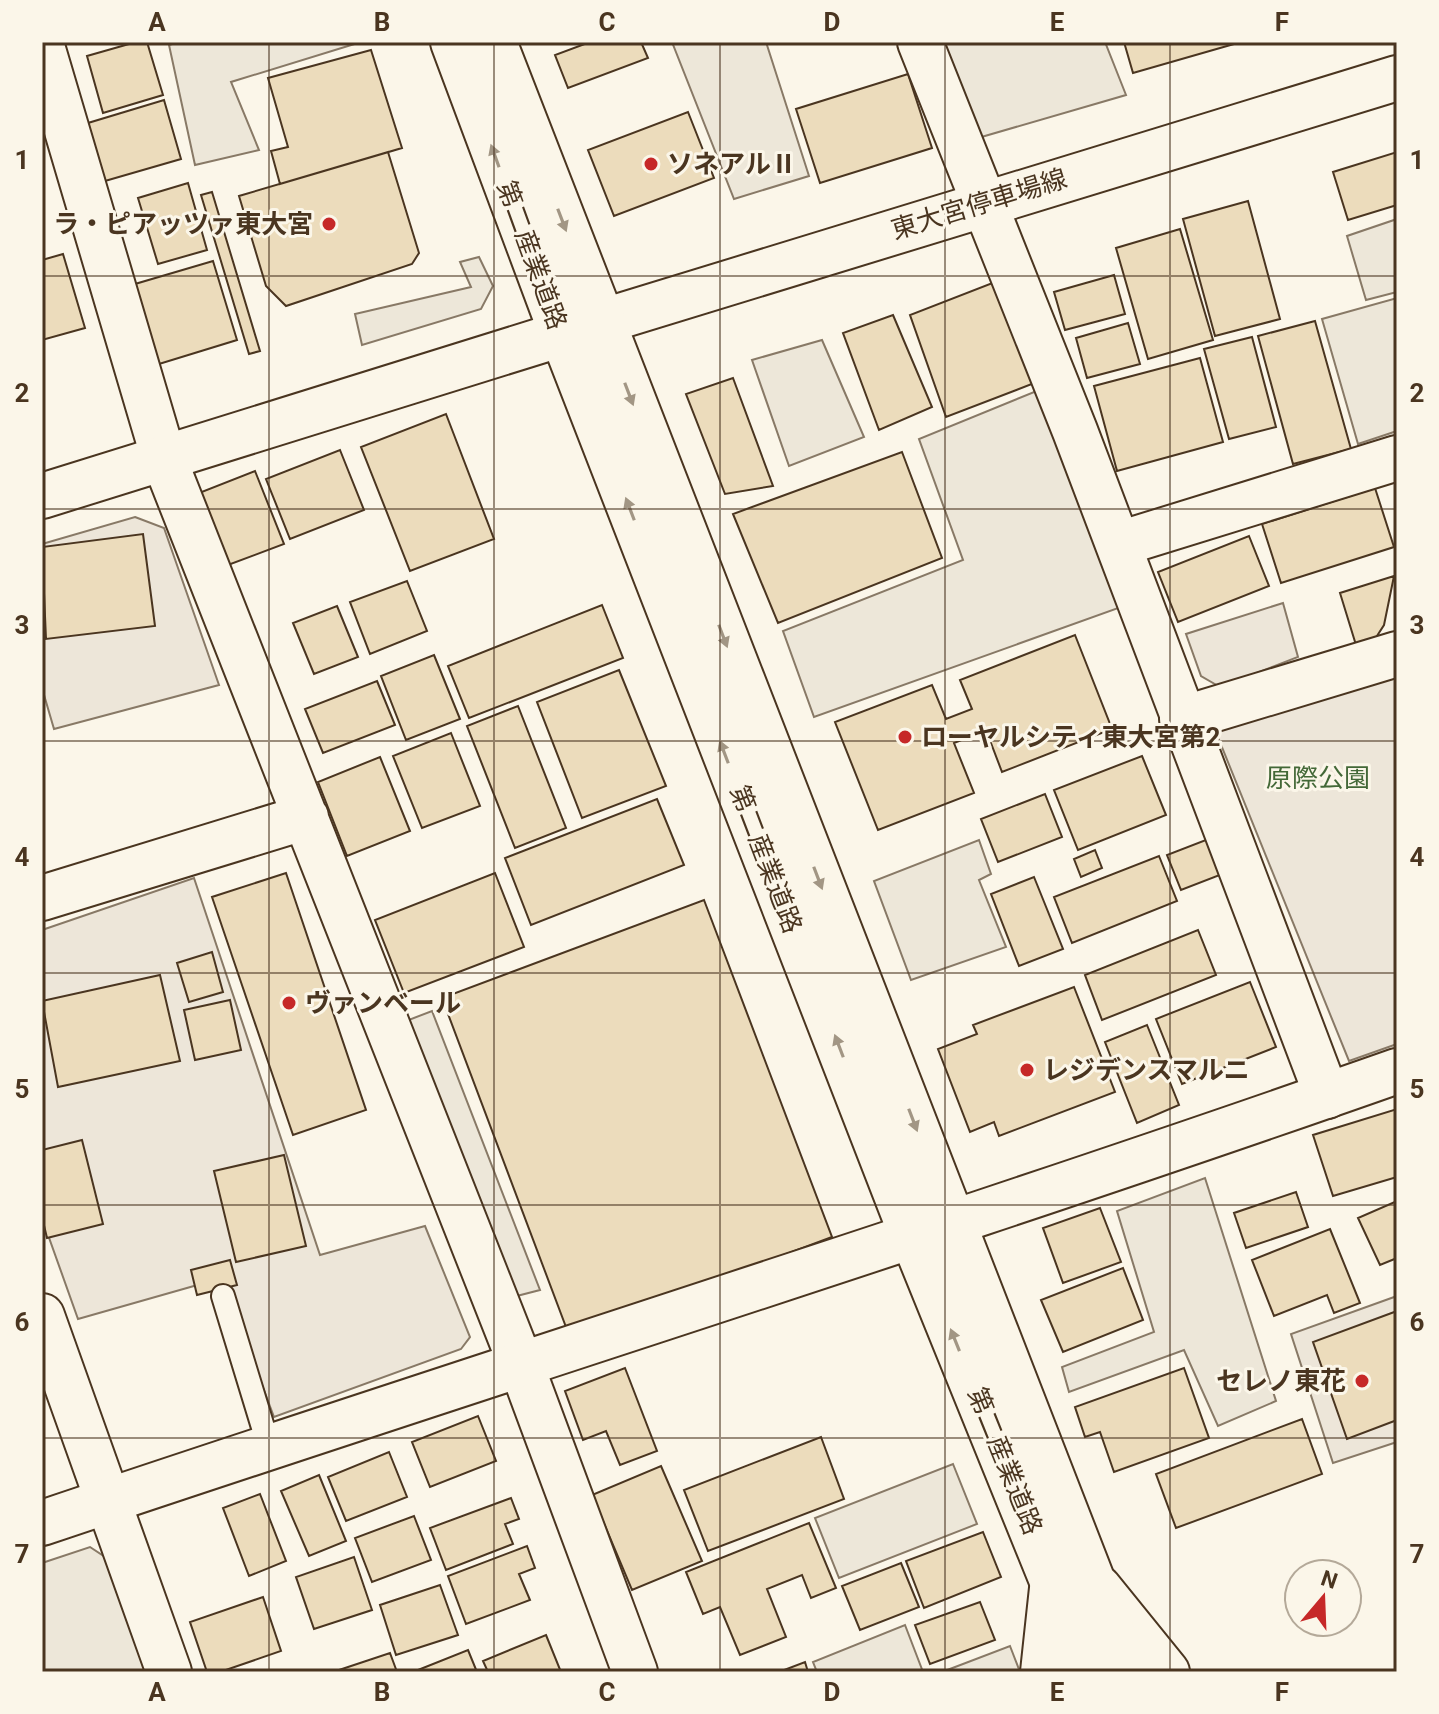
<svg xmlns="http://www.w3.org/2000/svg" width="1439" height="1714" viewBox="0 0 1439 1714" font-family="Roboto,'Noto Sans JP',sans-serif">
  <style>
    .green { fill: #ede6d9; stroke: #887966; stroke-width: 2 }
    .parking { fill: #ede7d9; stroke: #887966; stroke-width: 2 }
    .building { fill: #ecdcbc; stroke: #4a3520; stroke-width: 2 }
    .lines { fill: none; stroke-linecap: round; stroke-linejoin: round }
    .service-casing { stroke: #4a3520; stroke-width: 26 }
    .minor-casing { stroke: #4a3520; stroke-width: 48 }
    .tertiary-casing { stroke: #4a3520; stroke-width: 48 }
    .secondary-casing { stroke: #4a3520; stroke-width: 48 }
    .primary-casing { stroke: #4a3520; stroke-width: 48 }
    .service { stroke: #fbf6e9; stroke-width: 22 }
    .minor { stroke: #fbf6e9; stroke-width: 44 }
    .tertiary { stroke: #fbf6e9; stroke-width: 44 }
    .secondary { stroke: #fbf6e9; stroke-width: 44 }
    .primary { stroke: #fbf6e9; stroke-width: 44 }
    .oneway { fill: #a29684 }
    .grid { fill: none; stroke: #4a3520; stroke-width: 2; stroke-opacity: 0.55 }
    .poi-dot { fill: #c62828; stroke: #fbf6e9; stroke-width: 3 }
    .labels { text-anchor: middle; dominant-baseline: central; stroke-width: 6; stroke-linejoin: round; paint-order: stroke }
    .poi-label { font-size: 26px; font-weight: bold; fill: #4a3520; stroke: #fbf6e9; text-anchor: start }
    .street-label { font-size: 26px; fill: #4a3520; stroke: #fbf6e9 }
    .park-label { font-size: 26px; fill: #436837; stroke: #fbf6e9 }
    .neatline { fill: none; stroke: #4a3520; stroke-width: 3 }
    .grid-label { font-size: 26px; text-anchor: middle; font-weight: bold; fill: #4a3520 }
  </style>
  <rect width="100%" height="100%" fill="#fbf6e9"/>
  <!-- green -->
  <path class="green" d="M135,517L164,528L219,685L54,729L42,688V544Z
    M1283,603L1298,657L1220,687L1201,676L1186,634Z
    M1397,671V1044L1349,1061L1215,730Z
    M194,878L320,1255L425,1226L470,1337L461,1349L274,1417L222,1278L78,1319L42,1218V930Z
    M1397,1296V1442L1333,1463L1291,1334Z"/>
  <!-- parking -->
  <path class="parking" d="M179,42H361L231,82L259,150L195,165L169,45Z
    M672,42H766L809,176L734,199Z
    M940,42H1105L1126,95L978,138Z
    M1397,219V292L1366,300L1347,236Z
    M479,257L493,286L481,309L362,345L355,314L471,287L460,262Z
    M1397,298V431L1358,444L1322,319Z
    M822,340L864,437L789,466L752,360Z
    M1039,390L1124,606L814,717L783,631L963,560L919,439Z
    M979,840L991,874L979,880L1006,947L911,980L874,881Z
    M432,1011L540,1290L509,1298L406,1021Z
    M1205,1178L1276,1401L1218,1426L1184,1350L1069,1392L1062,1367L1154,1332L1117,1211Z
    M953,1464L977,1524L839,1578L815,1518Z
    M90,1547L105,1557L147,1672H42V1563Z
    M905,1625L923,1672H817L813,1662Z
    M1010,1646L1020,1672H942Z"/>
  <!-- building -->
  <path class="building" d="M136,42H147L163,95L103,113L87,56Z
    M590,42H641L648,58L568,88L555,55Z
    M1124,42H1241L1133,73Z
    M371,50L402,148L280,184L271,151L288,147L268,78Z
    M908,74L932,148L820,183L796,109Z
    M164,100L181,159L105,181L88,123Z
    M688,112L714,178L614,216L588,150Z
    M388,152L419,253L412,264L286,306L266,286L239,196Z
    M1397,152V205L1348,220L1333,172Z
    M188,183L207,250L158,264L138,198Z
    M212,192L260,351L249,354L201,195Z
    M1248,201L1280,319L1215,336L1183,219Z
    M1180,229L1213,340L1148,359L1116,248Z
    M63,254L85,328L42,340V260Z
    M213,261L237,340L159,364L135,284Z
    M1114,275L1125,314L1065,330L1054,292Z
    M995,282L1037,382L946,417L910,315Z
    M893,315L932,407L879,430L843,333Z
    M1315,321L1351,449L1293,464L1258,336Z
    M1128,323L1140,364L1087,378L1076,338Z
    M1252,337L1276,427L1229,439L1204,349Z
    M1200,358L1223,442L1117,471L1094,386Z
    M733,378L773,486L725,494L686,394Z
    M446,414L494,539L410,571L361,447Z
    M340,450L364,510L290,539L266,479Z
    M902,452L942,558L778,623L733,514Z
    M255,471L284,544L228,565L199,493Z
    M1375,488L1394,547L1281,583L1262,524Z
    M143,534L155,626L46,639L42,547Z
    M1249,536L1269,586L1178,622L1158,572Z
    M1394,576L1384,625L1375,639L1356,645L1340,593Z
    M407,581L427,631L370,654L350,602Z
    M602,605L623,658L469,718L448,666Z
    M337,606L358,657L314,674L293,623Z
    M1075,635L1112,729L1002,772L986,730L954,743L974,793L878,830L835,722L932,685L946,719L972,709L960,680Z
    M434,655L460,719L406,740L381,676Z
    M619,670L666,786L582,818L537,702Z
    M377,681L395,725L323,753L305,709Z
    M518,706L566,828L515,848L467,726Z
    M451,733L480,806L422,828L393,756Z
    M1142,756L1166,815L1078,850L1054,790Z
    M380,757L410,831L347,856L318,782Z
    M1045,794L1062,837L998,862L981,819Z
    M657,799L684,865L531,925L505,858Z
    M1211,838L1225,873L1181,890L1167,855Z
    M1095,850L1102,868L1081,877L1074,859Z
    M1159,856L1177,901L1072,943L1054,897Z
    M286,873L366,1110L293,1135L212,897Z
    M495,873L524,947L404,993L375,920Z
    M1034,877L1063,949L1019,966L991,894Z
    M704,900L832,1237L569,1335L442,998Z
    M1198,930L1216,975L1102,1020L1085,975Z
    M212,952L223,992L189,1002L177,963Z
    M160,975L180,1061L58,1087L42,1001Z
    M1250,982L1276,1047L1182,1084L1156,1019Z
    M1074,987L1115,1092L999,1136L994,1122L970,1132L938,1049L977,1034L973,1025Z
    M230,1000L241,1050L195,1060L184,1010Z
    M1147,1025L1179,1105L1137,1123L1105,1042Z
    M1397,1109V1177L1333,1196L1313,1135Z
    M82,1140L103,1224L47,1238L42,1217V1150Z
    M284,1155L306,1246L236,1262L214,1171Z
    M1296,1192L1308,1227L1246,1248L1234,1213Z
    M1397,1201V1258L1380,1265L1358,1218Z
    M1100,1208L1121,1262L1063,1283L1043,1228Z
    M1330,1229L1360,1303L1334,1313L1327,1295L1274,1316L1252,1260Z
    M230,1260L237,1285L197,1295L191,1270Z
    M1123,1268L1143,1320L1063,1352L1041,1300Z
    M1397,1311V1420L1347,1439L1313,1342Z
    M625,1368L657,1451L620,1465L606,1431L583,1440L565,1391Z
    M1184,1368L1209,1438L1114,1472L1100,1432L1085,1437L1075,1407Z
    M478,1416L496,1461L430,1487L412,1442Z
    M1302,1419L1322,1474L1176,1528L1156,1474Z
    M821,1437L844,1499L708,1551L684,1490Z
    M389,1452L407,1497L346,1521L328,1477Z
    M661,1466L702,1561L632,1590L592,1495Z
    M319,1475L346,1541L309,1556L281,1491Z
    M260,1494L286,1561L249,1576L223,1508Z
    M511,1498L519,1519L505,1524L513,1544L446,1570L430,1528Z
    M414,1516L431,1560L372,1582L355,1538Z
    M809,1523L836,1588L811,1598L802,1575L767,1589L786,1637L740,1655L720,1607L703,1614L686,1572Z
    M983,1532L1001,1577L924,1608L906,1561Z
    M527,1546L535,1568L519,1574L530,1600L466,1624L448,1576Z
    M354,1557L372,1610L314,1629L296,1577Z
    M901,1563L919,1607L860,1630L842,1586Z
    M440,1585L458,1635L396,1655L380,1605Z
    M263,1597L281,1651L220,1672H207L190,1622Z
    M980,1602L995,1640L930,1664L915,1625Z
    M546,1635L561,1672H488L483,1661Z
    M468,1650L477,1672H413Z
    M390,1653L397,1672H333Z
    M805,1662L808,1672H779Z"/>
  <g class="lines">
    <!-- service casing -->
    <g class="service-casing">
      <path id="service" d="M223,1296L269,1447"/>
    </g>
    <!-- minor casing -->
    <g class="minor-casing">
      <path id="minor" d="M920,42L1075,431L1327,1096
        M42,46L164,459L520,1362L635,1672
        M1119,544L1397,458
        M1182,719L1397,654
        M42,898L306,817
        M42,1316L169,1672
        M1099,1588L1167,1672
        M1043,1672L1053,1579"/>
    </g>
    <!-- tertiary casing -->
    <g class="tertiary-casing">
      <path id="tertiary" d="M42,496L562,334
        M42,1523C493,1371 948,1229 1397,1071"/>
    </g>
    <!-- secondary casing -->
    <g class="secondary-casing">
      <path id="secondary" d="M568,332L1397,78"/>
    </g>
    <!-- primary casing -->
    <g class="primary-casing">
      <path id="primary" d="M453,42L562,334L913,1238L1089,1672
        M494,42L1128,1672"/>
    </g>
    <!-- service -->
    <use href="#service" class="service"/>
    <!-- minor -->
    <use href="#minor" class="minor"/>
    <!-- tertiary -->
    <use href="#tertiary" class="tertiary"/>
    <!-- secondary -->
    <use href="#secondary" class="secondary"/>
    <!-- primary -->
    <use href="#primary" class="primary"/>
  </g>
  <!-- one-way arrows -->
  <defs><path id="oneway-solid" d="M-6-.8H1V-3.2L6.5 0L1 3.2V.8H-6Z" transform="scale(2)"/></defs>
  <g class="oneway">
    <use href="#oneway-solid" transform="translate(495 156) rotate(-110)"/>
    <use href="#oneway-solid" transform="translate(562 220) rotate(69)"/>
    <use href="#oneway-solid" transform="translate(629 394) rotate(69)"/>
    <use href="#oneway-solid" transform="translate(630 509) rotate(-111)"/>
    <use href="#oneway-solid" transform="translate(723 636) rotate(69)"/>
    <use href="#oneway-solid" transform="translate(724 752) rotate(-111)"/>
    <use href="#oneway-solid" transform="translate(818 878) rotate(69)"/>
    <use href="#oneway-solid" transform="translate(839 1046) rotate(-111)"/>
    <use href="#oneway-solid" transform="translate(913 1120) rotate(69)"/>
    <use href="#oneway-solid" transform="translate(955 1340) rotate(-112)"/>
  </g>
  <!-- grid -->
  <path class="grid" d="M269,42V1672M494,42V1672M720,42V1672M945,42V1672M1170,42V1672M42,276H1397M42,509H1397M42,741H1397M42,973H1397M42,1205H1397M42,1438H1397"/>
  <!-- markers -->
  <g class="poi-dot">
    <circle cx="651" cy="164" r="8"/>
    <circle cx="329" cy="224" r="8"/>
    <circle cx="905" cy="737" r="8"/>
    <circle cx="289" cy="1003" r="8"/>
    <circle cx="1027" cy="1070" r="8"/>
    <circle cx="1362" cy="1381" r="8"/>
  </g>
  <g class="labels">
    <!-- poi labels -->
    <g class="poi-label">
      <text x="667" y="164">ソネアルⅡ</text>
      <text x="313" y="224" text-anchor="end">ラ・ピアッツァ東大宮</text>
      <text x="921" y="737">ローヤルシティ東大宮第2</text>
      <text x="305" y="1003">ヴァンベール</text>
      <text x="1043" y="1070">レジデンスマルニ</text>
      <text x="1346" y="1381" text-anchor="end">セレノ東花</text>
    </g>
    <!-- street labels -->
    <g class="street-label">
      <text transform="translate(979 204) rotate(-17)">東大宮停車場線</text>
      <text transform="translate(532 255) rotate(70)">第二産業道路</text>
      <text transform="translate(766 859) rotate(69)">第二産業道路</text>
      <text transform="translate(1005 1461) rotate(68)">第二産業道路</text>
    </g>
    <!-- park labels -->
    <g class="park-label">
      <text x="1318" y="778">原際公園</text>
    </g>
  </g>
  <!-- border -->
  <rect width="1439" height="1714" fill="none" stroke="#fbf6e9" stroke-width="88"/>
  <!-- north arrow -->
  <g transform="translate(1323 1598) rotate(19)"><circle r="38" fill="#fbf6e9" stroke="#b4a999" stroke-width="2"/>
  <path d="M0-6L14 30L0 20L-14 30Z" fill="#c62828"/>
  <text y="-12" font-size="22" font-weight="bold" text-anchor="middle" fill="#4a3520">N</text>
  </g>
  <rect x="44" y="44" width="1351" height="1626" class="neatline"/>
  <g class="grid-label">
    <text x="157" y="31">A</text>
    <text x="382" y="31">B</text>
    <text x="607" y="31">C</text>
    <text x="832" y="31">D</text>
    <text x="1057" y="31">E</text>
    <text x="1282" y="31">F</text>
    <text x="22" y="169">1</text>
    <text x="1417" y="169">1</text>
    <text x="22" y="402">2</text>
    <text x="1417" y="402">2</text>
    <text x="22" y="634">3</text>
    <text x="1417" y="634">3</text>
    <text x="22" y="866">4</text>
    <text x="1417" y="866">4</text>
    <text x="22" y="1098">5</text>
    <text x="1417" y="1098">5</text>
    <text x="22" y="1331">6</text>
    <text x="1417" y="1331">6</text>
    <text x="22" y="1563">7</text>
    <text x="1417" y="1563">7</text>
    <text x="157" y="1701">A</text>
    <text x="382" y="1701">B</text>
    <text x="607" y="1701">C</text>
    <text x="832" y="1701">D</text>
    <text x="1057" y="1701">E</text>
    <text x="1282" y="1701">F</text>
  </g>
</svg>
